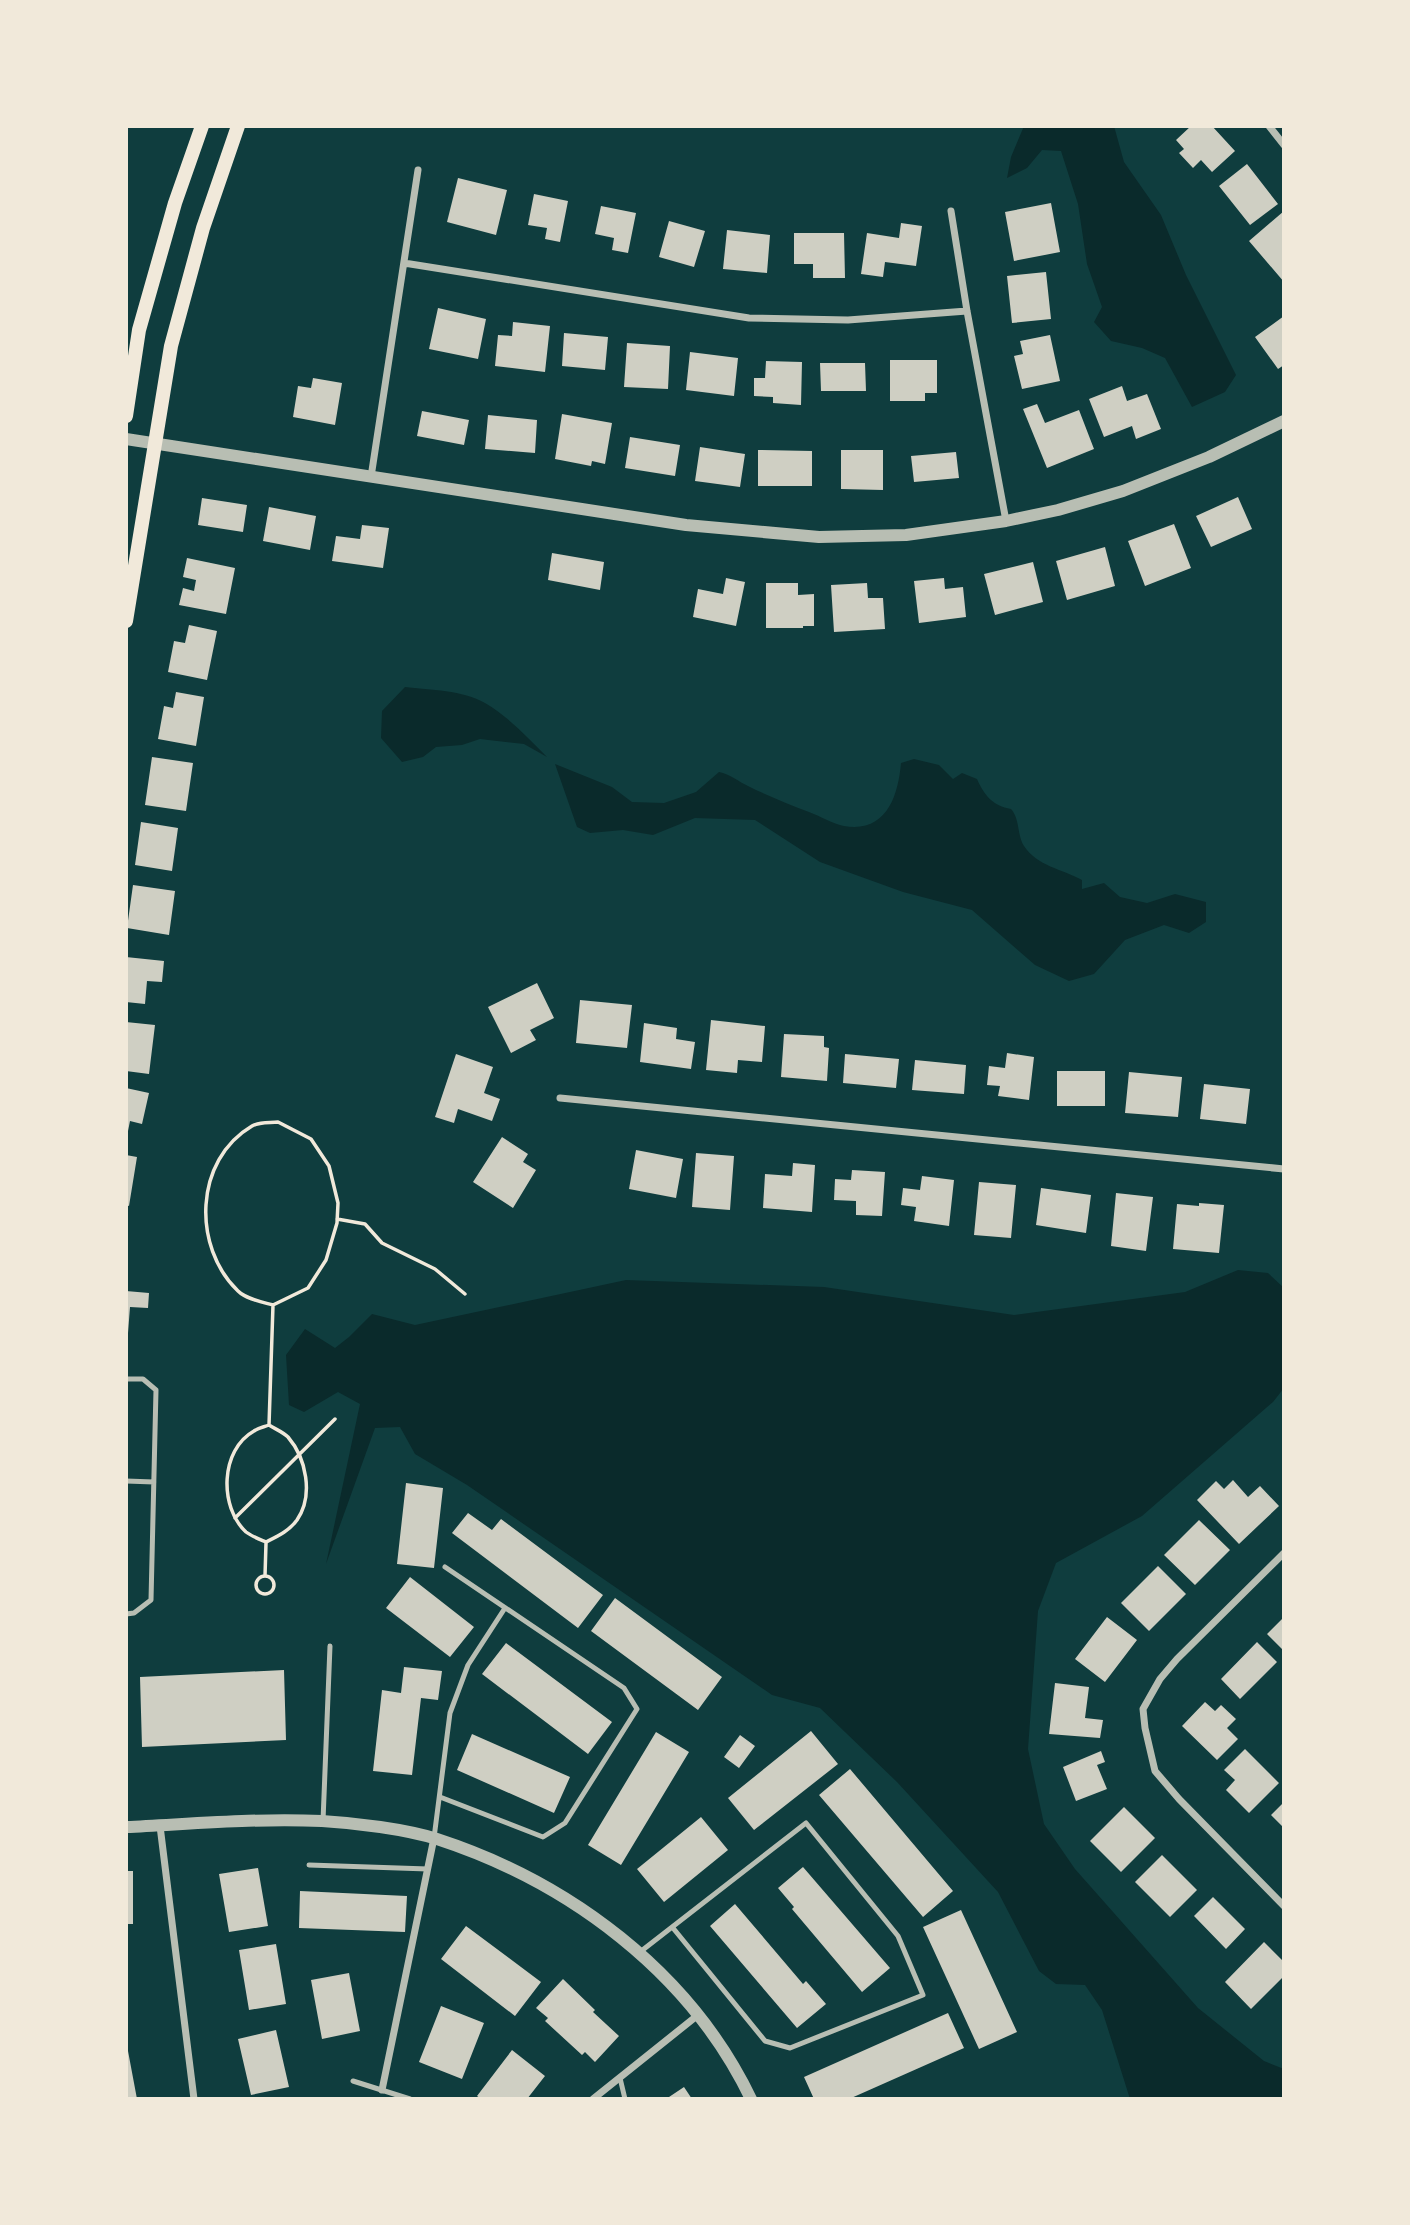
<svg xmlns="http://www.w3.org/2000/svg" width="1410" height="2225" viewBox="0 0 1410 2225" font-family="Lora,serif">
  <style>
    .water { fill: #0a2a2b }
    .building { fill: #cfcfc3 }
    .lines { fill: none; stroke-linecap: round; stroke-linejoin: round }
    .path { stroke: #f1e9da; stroke-width: 3.5 }
    .service { stroke: #b8beb3; stroke-width: 5 }
    .minor { stroke: #b8beb3; stroke-width: 7 }
    .tertiary { stroke: #b8beb3; stroke-width: 12 }
    .secondary { stroke: #f1e9da; stroke-width: 14 }
  </style>
  <rect width="100%" height="100%" fill="#0f3d3e"/>
  <!-- water -->
  <path class="water" d="M1024,126H1114L1124,162L1161,215L1186,275L1236,375L1225,392L1192,407L1165,358L1142,348L1111,341L1094,322L1102,307L1087,264L1078,204L1061,151L1042,150L1027,168L1007,178L1011,157Z
    M405,687C430,690 463,690 485,703C509,717 528,738 547,757L524,744L480,739L462,745L436,747L423,757L402,762L381,738L382,711Z
    M914,759L939,765L953,779L962,773L977,779C984,795 993,806 1011,809C1020,819 1017,835 1024,846C1037,866 1062,869 1082,880V889L1104,883L1120,897L1147,903L1175,894L1206,902V922L1189,933L1164,925L1125,940L1094,974L1069,981L1035,965L972,910L903,892L820,862L755,820L695,818L653,835L623,830L590,833L577,827L555,764L612,787L632,802L664,803L696,792L719,772C730,774 739,782 748,786C768,796 788,804 809,812C820,816 833,824 844,826C886,833 898,797 901,763Z
    M1238,1270L1268,1273L1284,1288V1388L1273,1402L1142,1516L1056,1563L1038,1611L1028,1749L1044,1824L1075,1869L1198,2008L1264,2061L1284,2069V2099H1130L1102,2010L1085,1985L1056,1984L1039,1971L998,1892L897,1782L820,1708L772,1695L467,1485L415,1454L400,1427L375,1428L326,1564L360,1404L338,1392L304,1412L289,1405L286,1355L305,1329L335,1348L349,1337L372,1314L415,1325L626,1280L824,1287L1014,1315L1185,1292Z"/>
  <!-- building -->
  <path class="building" d="M1191,126H1212L1235,151L1212,172L1201,160L1193,168L1179,153L1184,149L1176,140Z
    M1247,164L1278,204L1250,225L1219,186Z
    M458,178L507,190L496,235L447,222Z
    M534,194L568,201L560,242L545,239L547,228L528,225Z
    M1051,203L1060,252L1014,261L1005,212Z
    M601,206L636,213L628,253L612,250L614,238L595,234Z
    M1284,211V282L1249,241Z
    M669,221L705,231L694,267L659,257Z
    M901,223L922,226L916,266L885,262L883,277L861,274L867,233L899,238Z
    M727,230L770,235L767,273L723,269Z
    M794,233H844L845,278H813V264H794Z
    M1046,272L1051,319L1012,323L1007,276Z
    M438,308L486,319L478,359L429,349Z
    M1284,316V365L1278,369L1255,337Z
    M513,322L550,326L545,372L495,366L498,335L512,336Z
    M564,333L608,337L605,370L562,366Z
    M1050,335L1060,381L1022,389L1014,356L1023,354L1020,341Z
    M627,343L670,346L668,389L624,387Z
    M690,352L738,358L734,396L686,390Z
    M890,360H937V393H925V401H890Z
    M766,361L802,362L801,405L773,403V397L754,396V378H765Z
    M820,363H865L866,391H821Z
    M313,378L342,383L335,425L293,417L298,386L311,388Z
    M1122,386L1127,401L1147,394L1161,429L1136,439L1132,426L1104,437L1089,399Z
    M1037,404L1045,423L1079,410L1094,449L1047,468L1023,409Z
    M422,411L469,420L464,445L417,436Z
    M562,414L612,423L605,464L592,461L591,466L555,459Z
    M488,415L537,420L535,453L485,449Z
    M630,437L680,445L675,476L625,468Z
    M700,447L745,454L740,487L695,481Z
    M758,450L812,451V486H758Z
    M841,450H883V490L841,489Z
    M956,452L959,478L914,482L911,456Z
    M1238,497L1252,529L1211,547L1196,516Z
    M202,498L247,505L243,532L198,525Z
    M269,507L316,516L310,550L263,541Z
    M1174,524L1191,568L1145,586L1128,541Z
    M362,525L389,528L383,568L332,561L336,536L360,539Z
    M1105,547L1115,586L1067,600L1056,561Z
    M552,553L604,562L600,590L548,580Z
    M187,558L235,568L226,614L179,605L183,588L194,591L196,580L183,577Z
    M1033,562L1043,602L995,615L984,574Z
    M726,578L745,582L736,626L693,617L698,589L723,594Z
    M944,578L945,589L963,587L966,617L919,623L914,581Z
    M766,583H798V595L814,594V626H803V628H766Z
    M867,583L868,598H883L885,629L834,632L831,585Z
    M189,625L217,631L207,680L168,672L174,641L185,643Z
    M176,692L204,697L196,746L158,739L164,706L173,708Z
    M152,757L193,763L186,811L145,805Z
    M141,822L178,828L172,871L135,865Z
    M133,885L175,891L169,935L127,928Z
    M126,957L164,961L162,982L147,981L145,1004L126,1002Z
    M537,983L554,1018L530,1030L536,1040L511,1053L488,1007Z
    M580,1000L632,1005L627,1048L576,1043Z
    M711,1020L765,1026L762,1062L738,1060L737,1073L706,1070Z
    M126,1022L155,1025L149,1074L126,1071Z
    M644,1023L677,1028L676,1039L695,1042L691,1069L640,1062Z
    M784,1034L824,1036V1047L829,1048L827,1081L781,1077Z
    M1007,1053L1034,1057L1029,1100L998,1096L1000,1086L987,1085L989,1066L1005,1068Z
    M456,1054L493,1067L484,1093L500,1099L492,1121L458,1109L454,1123L435,1117Z
    M845,1054L899,1059L896,1088L843,1083Z
    M915,1060L966,1065L964,1094L912,1090Z
    M1057,1071H1105V1106H1057Z
    M1129,1072L1182,1077L1178,1117L1125,1113Z
    M1204,1084L1250,1089L1246,1124L1200,1119Z
    M126,1088L149,1093L142,1124L130,1121L127,1136Z
    M502,1137L528,1154L523,1162L536,1170L513,1208L473,1182Z
    M636,1150L683,1159L676,1198L629,1189Z
    M696,1153L734,1156L730,1210L692,1207Z
    M126,1155L137,1157L129,1206L126,1205Z
    M793,1163L815,1165L812,1212L763,1208L765,1174L792,1176Z
    M852,1170L885,1172L882,1216L856,1215V1201L834,1200L835,1179L851,1180Z
    M922,1176L954,1180L949,1226L914,1221L916,1207L901,1205L903,1188L920,1190Z
    M979,1182L1016,1185L1011,1238L974,1235Z
    M1041,1188L1091,1195L1086,1233L1036,1225Z
    M1116,1193L1153,1197L1146,1251L1111,1246Z
    M1199,1203L1224,1205L1219,1253L1173,1249L1177,1204L1199,1206Z
    M126,1291L149,1293L148,1308L130,1307L128,1333H126Z
    M1233,1480L1248,1497L1260,1486L1279,1506L1239,1544L1197,1500L1216,1481L1224,1489Z
    M406,1483L443,1488L434,1568L397,1564Z
    M468,1513L492,1530L501,1519L603,1595L578,1628L452,1533Z
    M1199,1520L1230,1550L1195,1585L1164,1555Z
    M1158,1566L1186,1594L1149,1631L1121,1603Z
    M410,1577L474,1627L450,1657L386,1608Z
    M615,1598L722,1677L698,1710L591,1631Z
    M1107,1617L1137,1640L1105,1682L1075,1659Z
    M1284,1617V1651L1267,1634Z
    M1257,1642L1277,1662L1240,1699L1221,1679Z
    M506,1643L612,1722L588,1754L482,1674Z
    M404,1667L442,1671L438,1700L421,1698L412,1775L373,1771L382,1690L401,1693Z
    M284,1670L286,1740L142,1747L140,1677Z
    M1055,1683L1089,1687L1085,1718L1103,1720L1100,1738L1049,1734Z
    M1205,1702L1215,1711L1221,1705L1236,1719L1227,1728L1238,1739L1217,1760L1182,1726Z
    M811,1731L838,1764L754,1830L728,1798Z
    M656,1732L689,1752L621,1865L588,1845Z
    M472,1734L570,1777L554,1813L457,1770Z
    M740,1735L755,1746L739,1768L724,1757Z
    M1245,1749L1279,1783L1249,1813L1226,1790L1235,1780L1224,1770Z
    M1101,1751L1105,1762L1097,1765L1107,1789L1076,1801L1063,1767Z
    M850,1769L953,1891L923,1917L819,1795Z
    M1284,1802V1828L1271,1815Z
    M1124,1807L1155,1838L1121,1872L1090,1841Z
    M701,1817L728,1850L664,1902L637,1869Z
    M1162,1855L1197,1890L1170,1917L1135,1882Z
    M803,1867L890,1968L862,1992L792,1909L794,1907L778,1888Z
    M258,1868L268,1926L229,1932L219,1874Z
    M126,1871H133V1924H126Z
    M300,1891L407,1896L405,1932L299,1928Z
    M1213,1897L1245,1929L1226,1949L1194,1916Z
    M735,1904L803,1984L806,1981L826,2004L797,2028L710,1926Z
    M961,1910L1017,2032L979,2049L923,1927Z
    M466,1926L541,1982L515,2016L441,1959Z
    M1264,1942L1284,1962V1976L1251,2009L1225,1982Z
    M276,1944L286,2004L249,2010L239,1950Z
    M349,1973L360,2031L322,2039L311,1980Z
    M563,1979L595,2010L593,2012L619,2036L595,2062L585,2052L582,2055L545,2021L548,2018L536,2008Z
    M441,2006L484,2023L462,2079L419,2062Z
    M948,2013L964,2048L849,2099H814L804,2077Z
    M276,2030L289,2087L251,2095L238,2039Z
    M512,2050L545,2076L527,2099H481L477,2096Z
    M128,2051L137,2099H126V2052Z
    M684,2087L692,2099H666Z"/>
  <g class="lines">
    <!-- path -->
    <path class="path" d="M278,1122L311,1139L329,1166L338,1203L337,1223L326,1260L308,1288L273,1305C262,1302 246,1299 238,1291C192,1247 194,1160 252,1126C258,1122 270,1123 278,1122Z
      M337,1219L365,1224L382,1243L435,1269L465,1294
      M269,1425C275,1429 283,1432 288,1437C306,1458 314,1495 297,1520C289,1531 278,1536 266,1542C259,1539 251,1536 246,1532C219,1507 220,1450 254,1431C258,1428 264,1427 269,1425Z
      M269,1425L273,1305
      M235,1518L335,1419
      M256 1585a9 9 0 1 1 18 0a9 9 0 1 1-18 0Z
      M265,1576L266,1543"/>
    <!-- service -->
    <path class="service" d="M126,1379H143L156,1390L151,1600L134,1613L126,1614
      M126,1481L154,1482
      M440,1797L543,1837L565,1823L637,1709L624,1688L445,1567
      M323,1821L330,1646
      M434,1838L450,1713L468,1665L505,1608
      M309,1865L428,1869
      M640,1952L806,1823L898,1936L923,1995L790,2048L765,2041L673,1928
      M620,2078L625,2099
      M353,2081L410,2099"/>
    <!-- minor -->
    <path class="minor" d="M1269,126L1284,145
      M951,211L967,311L1006,521
      M404,263L749,318L848,320L967,311
      M371,477L418,170
      M560,1098L1284,1169
      M1284,1553L1177,1659L1160,1679L1143,1709L1145,1728L1155,1771L1179,1799L1284,1906
      M160,1826L194,2099
      M382,2090L434,1838
      M593,2099L698,2015"/>
    <!-- tertiary -->
    <path class="tertiary" d="M126,439L686,525L819,537L906,535L1006,521L1058,510L1123,491L1209,457L1284,421
      M126,1827C191,1824 257,1818 322,1821C356,1823 405,1829 437,1839C569,1882 690,1972 751,2099"/>
    <!-- secondary -->
    <path class="secondary" d="M126,416L139,330L175,203L202,126
      M126,621L171,346L203,228L238,126"/>
  </g>
  <!-- border -->
  <rect width="1410" height="2225" fill="none" stroke="#f1e9da" stroke-width="256"/>
</svg>
